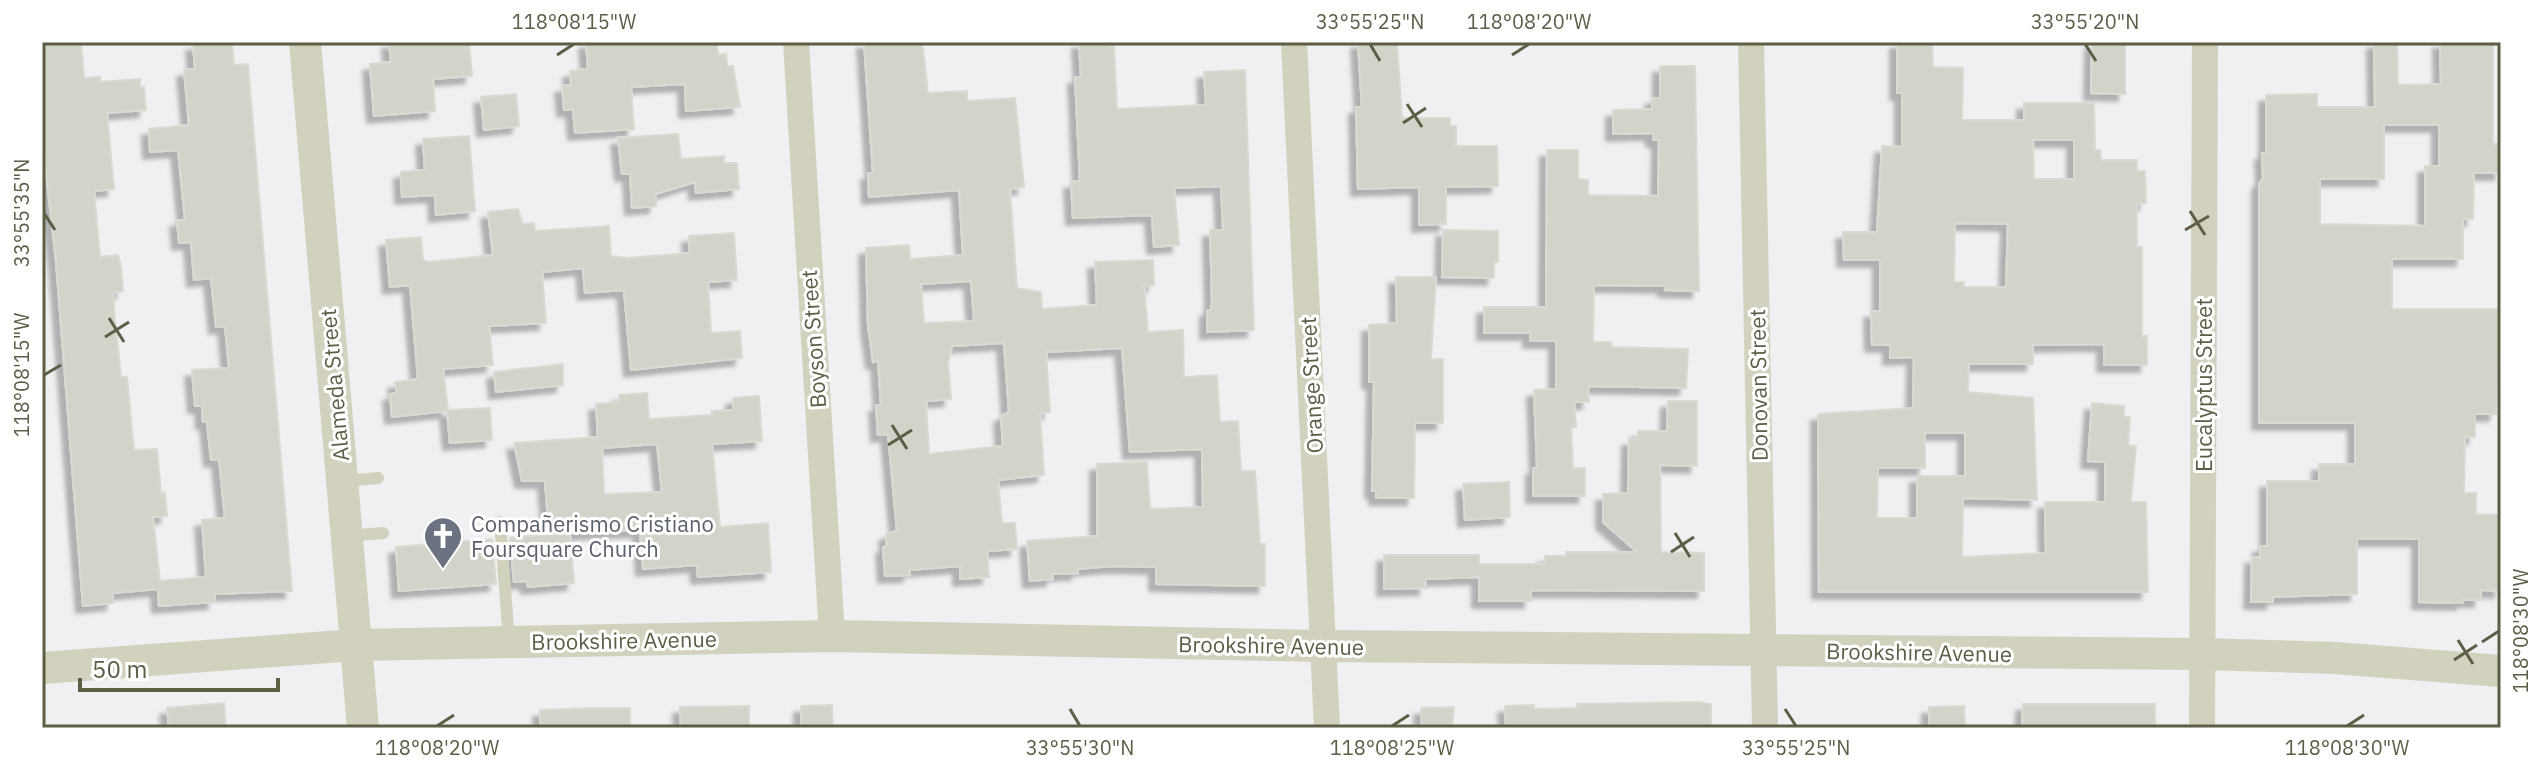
<svg xmlns="http://www.w3.org/2000/svg" width="2543" height="770" viewBox="0 0 2543 770" font-family="'IBM Plex Sans',sans-serif">
  <style>
    .building { fill: #d2d4ca; stroke: #d9dbd2; stroke-width: 2; fill-rule: evenodd; filter: url(#shadow) }
    .lines { fill: none; stroke-linecap: round; stroke-linejoin: round }
    .service { stroke: #d2d1be; stroke-width: 12 }
    .minor { stroke: #d2d1be; stroke-width: 26 }
    .tertiary { stroke: #d2d1be; stroke-width: 32 }
    .ticks { fill: none; stroke: #5e5d45; stroke-width: 3 }
    .labels { text-anchor: middle; dominant-baseline: central; stroke-width: 6; stroke-linejoin: round; paint-order: stroke }
    .street-label { font-size: 22px; fill: #5e5d45; stroke: #fff }
    .worship-label { font-size: 22px; fill: #5b616d; stroke: #fff; text-anchor: start }
    .neatline { fill: none; stroke: #5e5d45; stroke-width: 3 }
    .ticks-label { font-size: 20px; text-anchor: middle; fill: #5e5d45 }
  </style>
  <defs>
    <filter id="shadow"><feDropShadow dx="-7" dy="7" stdDeviation="2" flood-color="#0004"/></filter>
  </defs>
  <rect width="100%" height="100%" fill="#eef0f1"/>
  <!-- building -->
  <path class="building" d="M42,42H81L84,78L100,77V82L140,79V87H144L146,110L107,113L114,189L94,191L100,257L118,255L121,266L123,291L114,292V310L121,377H127L134,450L157,449L161,493L165,492L167,516L153,517L160,581L206,577L202,520L225,518L219,459L211,460L207,422H203L202,406H195L192,370L229,368L225,326L216,327L211,278L194,280L191,242L179,243L177,220H185L178,150L150,152L149,129L189,125L184,70L195,69L193,44L232,42L234,65L248,64L292,591L214,594L215,602L159,606L158,589L113,593V603L83,606L56,261L42,136Z
    M389,42H469L472,76L433,79L435,111L374,116L370,64L391,62Z
    M586,42H717L718,55L726,54L727,66H733L740,107L686,111L685,84L631,87L634,129L575,133L573,109L564,110L562,86L571,85L570,71L588,69Z
    M864,42H922L928,93L967,91V101L1015,98L1024,187L1010,189L1017,288L1041,292L1042,309L1097,305L1095,262L1153,260L1154,285L1144,286L1148,332L1183,330L1184,377L1217,375L1220,422L1238,421L1241,471H1255L1260,544H1265V586L1156,584V567L1113,566L1077,569L1078,573L1053,574V579L1030,581L1027,541L1097,536V464L1147,462L1150,509L1203,507L1202,449L1130,452L1122,348L1046,352L1050,412L1040,413L1044,475L998,480L1002,523H1015L1017,549L987,551L989,577L960,579V566L909,570L910,575L885,576L883,547L887,546L886,534L897,531L888,434L878,435L876,405H881L878,361L873,362L868,325L866,248L909,245L910,259L963,255L959,190L869,197L868,173H873ZM971,281L974,321L924,323L921,284ZM1004,343L1009,412L1001,416L1003,446L929,454L926,401L951,399L948,363L952,346Z
    M1079,42H1109V46H1114L1117,109L1206,105L1204,72L1245,70L1254,330L1207,332V310H1211L1212,300L1210,230H1223L1221,186L1174,188L1179,245L1154,247L1152,215L1073,218L1071,182L1080,181L1075,77H1081Z
    M1358,42H1397L1402,118H1450V126H1456V146H1497L1498,186L1446,187V224L1419,225V187L1358,189L1356,107H1362Z
    M1897,42H1932L1933,67L1963,68L1962,120H2024V103H2094L2095,150H2100L2101,160H2137V171H2145L2146,203L2137,204V247H2142V336H2147V365H2104V344L2033,345V364H1969L1968,392L2033,398L2037,500L1963,498L1962,557L2046,553L2045,502H2105V462L2088,461L2092,403L2124,406V417H2130L2128,445L2136,446L2131,502H2146L2148,592H1819L1818,414L1913,408L1914,357L1890,358V345H1872L1871,311H1880V260H1844L1843,232H1877L1882,146L1902,147V93H1897ZM2033,140H2074V179H2034ZM1955,223L2008,224L2006,287H1964V282H1954ZM1925,433H1965V476H1917V518H1877L1878,468H1925Z
    M2092,42H2125V94L2091,93Z
    M2374,42H2397L2398,85L2441,84L2440,42H2493V144H2501V173H2474L2473,219H2463V259H2392V309H2501L2496,414H2475V437H2465L2464,493H2476V514L2499,515L2501,591L2481,590V600H2463V603L2419,602V539H2357V594L2273,597V602H2251L2252,557H2260V546H2267V481H2319V464H2355V423H2259V184L2263,178L2262,153H2266V95L2317,94V107H2375ZM2384,125H2439V166H2425V226L2320,224V179H2384Z
    M1660,66H1695L1699,291L1665,290L1666,286L1594,285L1593,342H1611V347L1688,349L1686,388L1588,386L1589,402H1574L1576,427H1571L1573,468H1585V496H1533V468H1537L1534,390L1556,389V341H1530V333H1484V307H1546L1547,150H1578V179L1588,180V195L1658,196L1659,140H1653V133L1613,134V110L1652,109V98H1660Z
    M516,94L519,126L484,130L481,97Z
    M678,134L681,159L724,156V163H737L739,189L696,193L695,182L656,194V206L632,208L630,174H622L618,138Z
    M469,136L475,211L436,215L435,195L402,197L401,172L425,170L423,139Z
    M518,209L523,224L534,223L535,231L609,226L611,256L627,258L690,253L689,236L734,233L737,280L708,282L711,333L740,331L742,358L631,370L624,290L585,293L583,268L542,272L546,323L489,326L493,365L443,369L448,410L490,408L492,440L450,443L447,411L392,417L390,394L397,393L395,382L418,379L410,285L390,287L386,240L421,237L423,260L428,262L493,255L488,212Z
    M1443,230L1498,231V262H1494V278L1442,277Z
    M1396,277H1436L1431,359H1443V423H1415L1414,498H1376V491H1372L1374,382H1369V325L1397,323Z
    M563,364V385L496,392L494,372Z
    M647,393L649,419L712,415V411L733,410V398L759,396L762,441L712,444L720,527L768,523L771,572L698,577L697,565L643,569L640,530L570,533L574,583L528,587L527,581L514,582L510,538L549,534L545,481H522L514,443L598,437L596,404L620,402L619,395ZM657,444L662,492L604,494L602,448Z
    M1668,401H1697V466L1660,465L1661,552L1704,553V591L1531,590V601H1479V577L1425,579L1426,588L1384,589V555H1479V564H1545V556H1566V552H1637L1603,522V494L1628,493L1629,439H1638V431H1667Z
    M1509,482L1510,517L1465,520L1463,484Z
    M492,539L496,584L399,591L396,547Z
    M1698,702L1711,704V728H1506L1505,706L1534,705V709L1577,708V704Z
    M224,703L226,728H169L167,708Z
    M2023,704H2155V728H2022Z
    M832,705L833,728H801V706Z
    M749,706V728H681L680,707Z
    M1964,706L1965,728H1929V707Z
    M1454,707L1452,728H1422L1421,708Z
    M593,708H630V728H541L540,710Z"/>
  <g class="lines">
    <!-- service -->
    <path class="service" d="M345,481L378,478
      M500,522L509,642
      M346,536L383,533"/>
    <!-- minor -->
    <path class="minor" d="M796,42L832,636
      M1294,42L1327,728
      M1751,42L1765,728
      M2202,728L2205,42"/>
    <!-- tertiary -->
    <path class="tertiary" d="M305,42L363,728
      M42,668L356,645L832,636L1323,646L2202,654L2335,658L2501,671"/>
  </g>
  <!-- ticks -->
  <path class="ticks" d="M1370,44L1380,61M2085,44L2096,61M557,55L574,44M1512,55L1529,44M1407,104L1422,127M1403,123L1426,108M2190,211L2205,235M44,213L55,230M2185,230L2209,216M109,318L124,342M105,337L129,322M44,375L61,365M892,425L907,449M888,445L912,430M1675,533L1690,557M1671,552L1694,537M2458,640L2473,664M2482,642L2499,631M2454,660L2477,645M1070,709L1080,726M1785,709L1796,726M437,726L454,715M1392,726L1409,715M2347,726L2364,715"/>
  <!-- icons -->
  <defs>
    <g id="church-pin" transform="scale(2)"><path d="M0 17L-7.5 6A9.5 9.5 0 1 1 7.5 6Z" fill="#6b7280" stroke="#fff"/><path d="M-1.2-6h2.4v3.5h3.3v2.4h-3.3V6h-2.4V-.1h-3.3v-2.4h3.3Z" fill="#fff"/></g>
  </defs>
  <g fill-rule="evenodd">
    <use href="#church-pin" x="443" y="536"/>
  </g>
  <g class="labels">
    <!-- street labels -->
    <g class="street-label">
      <text transform="translate(813 339) rotate(-94)">Boyson Street</text>
      <text transform="translate(334 385) rotate(-95)">Alameda Street</text>
      <text transform="translate(1311 385) rotate(-93)">Orange Street</text>
      <text transform="translate(1758 385) rotate(-91)">Donovan Street</text>
      <text transform="translate(2203 385) rotate(-90)">Eucalyptus Street</text>
      <text transform="translate(624 640) rotate(-1)">Brookshire Avenue</text>
      <text transform="translate(1271 645) rotate(1)">Brookshire Avenue</text>
      <text transform="translate(1919 652) rotate(1)">Brookshire Avenue</text>
    </g>
    <!-- worship labels -->
    <g class="worship-label">
      <text x="471" y="523">Compañerismo Cristiano<tspan x="471" dy="25">Foursquare Church</tspan></text>
    </g>
  </g>
  <!-- border -->
  <rect width="2543" height="770" fill="none" stroke="#ffffff" stroke-width="88"/>
  <!-- scale -->
  <path d="M80 678v12h198v-12" fill="none" stroke="#5e5d45" stroke-width="4"/>
  <text x="92" y="678" font-size="24" fill="#5e5d45" stroke="#ffffff" stroke-width="6" paint-order="stroke">50 m</text>
  <rect x="44" y="44" width="2455" height="682" class="neatline"/>
  <g class="ticks-label">
    <text x="574" y="29">118°08'15"W</text>
    <text x="1370" y="29">33°55'25"N</text>
    <text x="1529" y="29">118°08'20"W</text>
    <text x="2085" y="29">33°55'20"N</text>
    <text transform="translate(22 213) rotate(-90)" y="7">33°55'35"N</text>
    <text transform="translate(22 375) rotate(-90)" y="7">118°08'15"W</text>
    <text transform="translate(2521 631) rotate(-90)" y="7">118°08'30"W</text>
    <text x="437" y="755">118°08'20"W</text>
    <text x="1080" y="755">33°55'30"N</text>
    <text x="1392" y="755">118°08'25"W</text>
    <text x="1796" y="755">33°55'25"N</text>
    <text x="2347" y="755">118°08'30"W</text>
  </g>
</svg>
